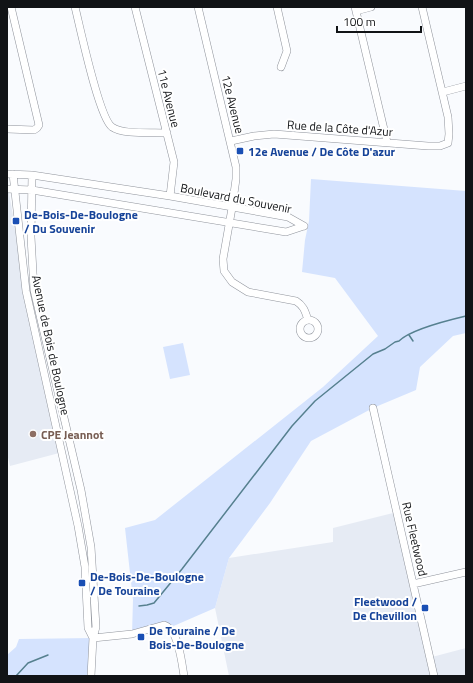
<svg xmlns="http://www.w3.org/2000/svg" width="473" height="683" viewBox="0 0 473 683" font-family="'Titillium Web',sans-serif">
  <style>
    .built { fill: #e6ebf4 }
    .green { fill: #d5e3fe }
    .lines { fill: none; stroke-linecap: round; stroke-linejoin: round }
    .stream { stroke: #56808f; stroke-width: 1.5 }
    .minor-casing { stroke: #90949c; stroke-width: 8 }
    .minor { stroke: #fff; stroke-width: 7 }
    .transit-dot { fill: #1a4fb4; stroke: #fff; stroke-width: 1.5 }
    .education-dot { fill: #8d6e63; stroke: #fff; stroke-width: 1.5 }
    .labels { text-anchor: middle; dominant-baseline: central; stroke-width: 4; stroke-linejoin: round; paint-order: stroke }
    .street-label { font-size: 12px; fill: #111316; stroke: #fff }
    .transit-label { font-size: 12px; font-weight: bold; fill: #164399; stroke: #fff; text-anchor: start }
    .education-label { font-size: 12px; font-weight: bold; fill: #785e54; stroke: #fff; text-anchor: start }
  </style>
  <rect width="100%" height="100%" fill="#f9fbfe"/>
  <!-- built -->
  <path class="built" d="M7,193H9L30,311L63,452L10,466L7,453Z
    M397,512L432,657L466,648V676H229L215,608L229,558L333,542V528Z"/>
  <!-- green -->
  <path class="green" d="M311,179L466,191V333L453,336L420,367L416,390L373,408L311,441L270,503L229,558L215,608L169,628L132,634L133,600L125,528L155,520L323,387L378,336L335,278L302,272L305,240L309,221Z
    M183,343L190,375L170,379L163,347Z
    M93,638L91,676H7V655L16,647L19,639Z"/>
  <g class="lines">
    <!-- stream -->
    <path class="stream" d="M409,335L413,341
      M139,606L147,605L154,603L182,569L292,426L315,401L373,354L385,349L395,342L399,341C411,329 449,320 466,316
      M16,676L28,663L48,655"/>
    <!-- minor casing -->
    <g class="minor-casing">
      <path id="minor" d="M75,7C80,27 99,118 112,127C123,135 153,132 167,133
        M135,7L174,162L170,196
        M198,7L236,167V179L232,208L223,259L224,271L232,282L248,292L296,301C304,306 305,311 308,320
        M277,7L287,51L281,67
        M355,7L387,142
        M356,11L371,7
        M443,92L466,86
        M7,129L34,130L37,128L39,125L11,7
        M231,141L254,136L274,134L428,146H440L448,143L449,134L448,117L422,7
        M7,174L32,175L170,196L288,217L304,226
        M13,174L26,291L78,526L85,567L88,628L93,638
        M32,175L31,237L34,290L81,490L91,547L96,627L93,638L91,676
        M7,189L32,190L286,232L304,226
        M300 329a9 9 0 1 1 18 0a9 9 0 1 1-18 0Z
        M373,408L434,676
        M413,584L466,572
        M93,638L132,634L164,625C164,625 169,627 169,628C179,636 182,664 184,676"/>
    </g>
    <!-- minor -->
    <use href="#minor" class="minor"/>
  </g>
  <!-- markers -->
  <g class="transit-dot">
    <rect x="236" y="147" width="8" height="8" rx="2"/>
    <rect x="12" y="217" width="8" height="8" rx="2"/>
    <rect x="78" y="579" width="8" height="8" rx="2"/>
    <rect x="421" y="604" width="8" height="8" rx="2"/>
    <rect x="137" y="633" width="8" height="8" rx="2"/>
  </g>
  <circle class="education-dot" cx="33" cy="434" r="4"/>
  <g class="labels">
    <!-- street labels -->
    <g class="street-label">
      <text transform="translate(169 98) rotate(76)">11e Avenue</text>
      <text transform="translate(233 104) rotate(76)">12e Avenue</text>
      <text transform="translate(340 128) rotate(4)">Rue de la Côte d'Azur</text>
      <text transform="translate(236 198) rotate(11)">Boulevard du Souvenir</text>
      <text transform="translate(51 345) rotate(78)">Avenue de Bois de Boulogne</text>
      <text transform="translate(415 539) rotate(77)">Rue Fleetwood</text>
    </g>
    <!-- transit labels -->
    <g class="transit-label">
      <text x="248" y="151">12e Avenue / De Côte D'azur</text>
      <text x="24" y="214">De-Bois-De-Boulogne<tspan x="24" dy="14">/ Du Souvenir</tspan></text>
      <text x="90" y="576">De-Bois-De-Boulogne<tspan x="90" dy="14">/ De Touraine</tspan></text>
      <text x="417" y="601" text-anchor="end">Fleetwood /<tspan x="417" dy="14">De Chevillon</tspan></text>
      <text x="149" y="630">De Touraine / De<tspan x="149" dy="14">Bois-De-Boulogne</tspan></text>
    </g>
    <!-- education labels -->
    <g class="education-label">
      <text x="41" y="434">CPE Jeannot</text>
    </g>
  </g>
  <!-- border -->
  <rect width="473" height="683" fill="none" stroke="#111316" stroke-width="16"/>
  <!-- scale -->
  <path d="M337 26v6h84v-6" fill="none" stroke="#111316" stroke-width="2"/>
  <text x="343" y="26" font-size="12" fill="#111316" stroke="#ffffff" stroke-width="3" paint-order="stroke">100 m</text>
</svg>
